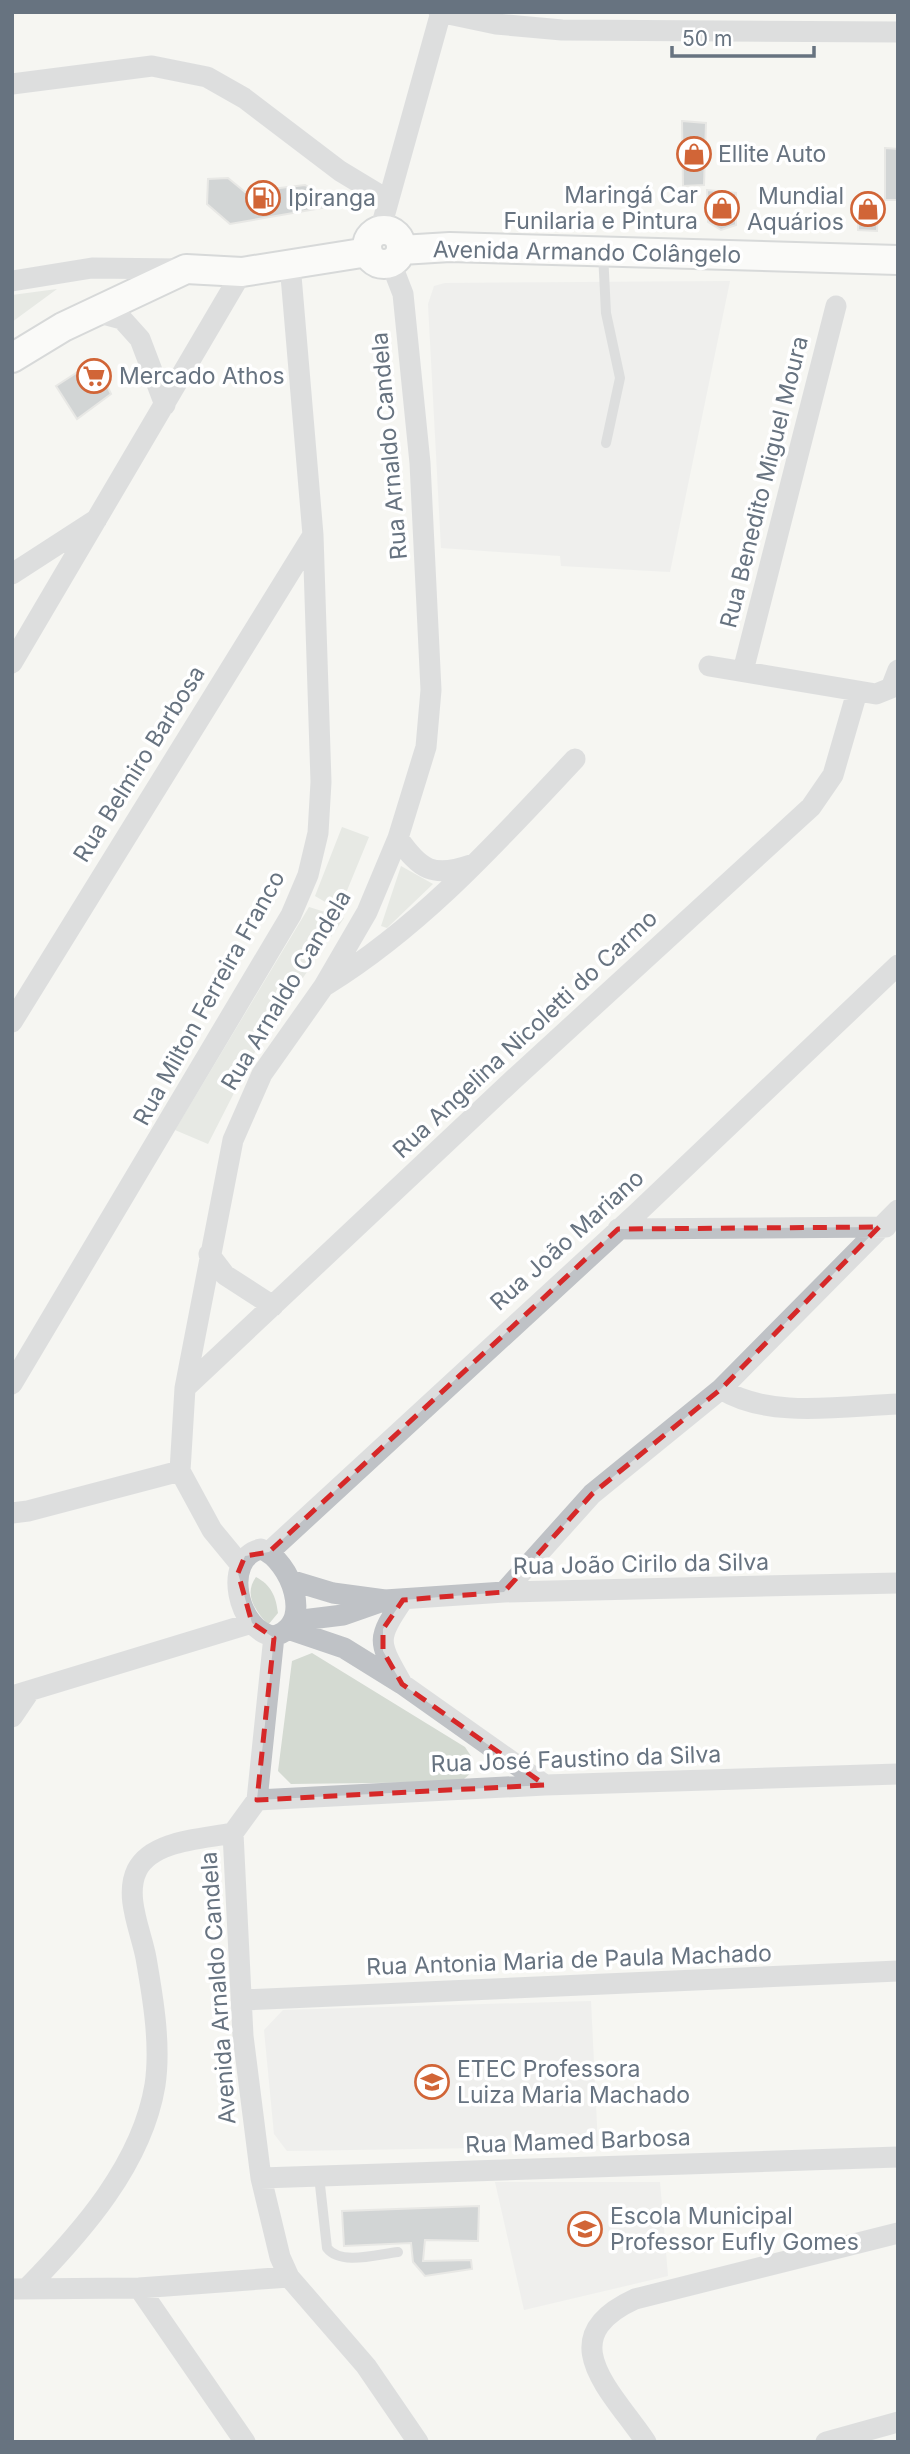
<svg xmlns="http://www.w3.org/2000/svg" width="910" height="2454" viewBox="0 0 910 2454" font-family="Inter,sans-serif">
  <style>
    .built { fill: #e6e7e6 }
    .green { fill: #d4dad2 }
    .building { fill: #a7adb2; stroke: #d7d7d5; stroke-width: 2 }
    .lines { fill: none; stroke-linecap: round; stroke-linejoin: round }
    .secondary-casing { stroke: #b2b6ba; stroke-width: 32 }
    .lane { stroke: #bfc2c6; stroke-width: 10 }
    .street { stroke: #bfc2c6; stroke-width: 21 }
    .secondary { stroke: #fff; stroke-width: 28 }
    .marked { fill: none; stroke: #d62828; stroke-width: 5; stroke-dasharray: 14 9; stroke-linejoin: round }
    .labels { text-anchor: middle; dominant-baseline: central; stroke-width: 7; stroke-linejoin: round; paint-order: stroke }
    .poi-label { font-size: 23px; fill: #677380; stroke: #fff; text-anchor: start }
    .street-label { font-size: 23px; fill: #677380; stroke: #fff }
  </style>
  <rect width="100%" height="100%" fill="#f5f5f2"/>
  <!-- built -->
  <path class="built" d="M730,281L670,572L561,566L560,556L441,548L428,304L434,286L445,283Z
    M591,2001L598,2146L287,2151L274,2134L264,2030L283,2010Z
    M495,2182H660L668,2276L524,2310Z"/>
  <!-- green -->
  <path class="green" d="M57,289L12,322V295Z
    M342,827L369,837L339,910L315,896Z
    M401,866L433,884L387,928L381,926Z
    M309,907L344,918L263,1036L208,1144L175,1130Z
    M256,1577C271,1585 276,1596 278,1613L268,1625C256,1611 243,1595 256,1577Z
    M312,1653L465,1747L471,1756L472,1772L464,1779L448,1782L291,1784L278,1771L292,1661Z"/>
  <!-- building -->
  <path class="building" d="M682,121L706,123L704,185L683,186Z
    M885,148L898,149V200H885Z
    M228,178L245,192L305,185L318,193L322,208L230,224L207,204L208,179Z
    M707,190L736,193V225L721,230L708,222Z
    M858,201H878L877,231L858,230Z
    M87,366L103,377L111,394L77,419L56,386Z
    M479,2206L478,2241L425,2240L423,2261L471,2260L472,2269L425,2276L413,2262L411,2243L344,2246L342,2211Z"/>
  <g class="lines">
    <!-- secondary casing -->
    <g class="secondary-casing">
      <path id="secondary" d="M367 247a17 17 0 1 1 34 0a17 17 0 1 1-34 0Z
        M401,250L450,247L898,260
        M12,358L63,327L186,269L242,272L368,252"/>
    </g>
    <!-- lane -->
    <path class="lane" d="M603,253L606,313L620,378L606,443
      M319,2176L327,2248C341,2266 378,2254 398,2252"/>
    <!-- street -->
    <path class="street" d="M439,12L496,24L562,30L898,32
      M12,84L152,66L207,77L244,98L340,171L388,200
      M380,231L441,12
      M12,281L92,268L181,269
      M96,312L122,319L140,339L165,405
      M12,574L97,519
      M12,663L242,272
      M709,666L876,694L891,688L898,670
      M743,671L836,306
      M398,838C420,870 433,878 471,865
      M326,985C423,925 498,841 575,759
      M12,1022L313,535
      M618,1229L886,1227
      M209,1254L225,1275L273,1306
      M12,1384L291,915L308,875L318,833L321,782L313,535L290,264
      M185,1388L515,1078L811,807L833,775L857,692
      M721,1389C769,1419 842,1406 898,1404
      M12,1513L28,1511L180,1471
      M261,1549C291,1560 315,1625 274,1636C238,1632 221,1558 261,1549Z
      M269,1552L636,1214L898,965
      M240,1564L212,1530L180,1471L185,1388L233,1140L262,1074L324,986L367,912L398,838L426,747L431,690L420,463L403,294L391,263
      M290,1580L333,1593L385,1600L504,1592L898,1583
      M504,1592L592,1494L721,1389L898,1210
      M294,1621L343,1615L383,1601
      M288,1629L344,1648L402,1684L545,1785
      M274,1636L257,1800L233,1833L243,2036L261,2178L280,2257L289,2277L366,2366L418,2442
      M401,1682C378,1641 376,1640 403,1600
      M12,1696L252,1623
      M12,1717L29,1692
      M257,1800L545,1785L898,1774
      M242,2000L898,1971
      M261,2178L898,2157
      M27,2288C82,2232 142,2164 155,2085C161,2045 153,1998 146,1958C141,1931 124,1896 137,1870C152,1840 203,1839 233,1833
      M139,2288L245,2442
      M12,2289L139,2288L289,2277
      M646,2442C611,2390 550,2338 635,2299L898,2233
      M826,2442L898,2422"/>
    <!-- secondary -->
    <use href="#secondary" class="secondary"/>
  </g>
  <!-- marked area -->
  <path d="M0 0H910V2454H0ZM879,1227L721,1389L592,1494L504,1592L403,1600L383,1629V1651L402,1684L545,1785L257,1800L274,1638L252,1623L238,1573L245,1556L269,1552L618,1229Z" fill="#f5f5f2" fill-opacity=".55" fill-rule="evenodd"/>
  <path class="marked" d="M879,1227L721,1389L592,1494L504,1592L403,1600L383,1629V1651L402,1684L545,1785L257,1800L274,1638L252,1623L238,1573L245,1556L269,1552L618,1229Z"/>
  <!-- icons -->
  <defs>
    <g id="shop-ring" transform="scale(1.75)"><circle r="9.5" fill="#fff" stroke="#d16537" stroke-width="1.5"/><path d="M-5-2.5h2.3a2.7 3.5 0 0 1 5.4 0H5L5.5 6h-11ZM-1.5-2.5h3a1.5 2.3 0 0 0-3 0Z" fill="#d16537"/></g>
    <g id="fuel-ring" transform="scale(1.75)"><circle r="9.5" fill="#fff" stroke="#d16537" stroke-width="1.5"/><path d="M-5.5-6h7V0h2V4h1.3V-2.5L3-4.5l.8-.8L6-3V5H2.5V1h-1V6h-7ZM-4.2-4.7v3.2H.2V-4.7Z" fill="#d16537"/></g>
    <g id="supermarket-ring" transform="scale(1.75)"><circle r="9.5" fill="#fff" stroke="#d16537" stroke-width="1.5"/><path d="M-6-5.5h2.5l.6 2H6L4.5 2H-2.5L-4.4-4H-6ZM-1.5 3.2a1.3 1.3 0 1 0 .1 0ZM3 3.2a1.3 1.3 0 1 0 .1 0Z" fill="#d16537"/></g>
    <g id="university-ring" transform="scale(1.75)"><circle r="9.5" fill="#fff" stroke="#d16537" stroke-width="1.5"/><path d="M0-5L7-2L0 1L-7-2ZM-4 1L0 2.5L4 1V4Q0 6-4 4Z" fill="#d16537"/></g>
    <g id="school-ring" transform="scale(1.75)"><circle r="9.5" fill="#fff" stroke="#d16537" stroke-width="1.5"/><path d="M0-5L7-2L0 1L-7-2ZM-4 1L0 2.5L4 1V4Q0 6-4 4Z" fill="#d16537"/></g>
  </defs>
  <g fill-rule="evenodd">
    <use href="#shop-ring" x="694" y="154"/>
    <use href="#fuel-ring" x="263" y="198"/>
    <use href="#shop-ring" x="722" y="208"/>
    <use href="#shop-ring" x="868" y="209"/>
    <use href="#supermarket-ring" x="94" y="376"/>
    <use href="#university-ring" x="432" y="2082"/>
    <use href="#school-ring" x="585" y="2229"/>
  </g>
  <g class="labels">
    <!-- poi labels -->
    <g class="poi-label">
      <text x="718" y="154">Ellite Auto</text>
      <text x="698" y="195" text-anchor="end">Maringá Car<tspan x="698" dy="26">Funilaria e Pintura</tspan></text>
      <text x="844" y="196" text-anchor="end">Mundial<tspan x="844" dy="26">Aquários</tspan></text>
      <text x="288" y="198">Ipiranga</text>
      <text x="119" y="376">Mercado Athos</text>
      <text x="457" y="2069">ETEC Professora<tspan x="457" dy="26">Luiza Maria Machado</tspan></text>
      <text x="610" y="2216">Escola Municipal<tspan x="610" dy="26">Professor Eufly Gomes</tspan></text>
    </g>
    <!-- street labels -->
    <g class="street-label">
      <text transform="translate(587 252) rotate(1)">Avenida Armando Colângelo</text>
      <text transform="translate(389 446) rotate(-95)">Rua Arnaldo Candela</text>
      <text transform="translate(764 482) rotate(-76)">Rua Benedito Miguel Moura</text>
      <text transform="translate(139 764) rotate(-58)">Rua Belmiro Barbosa</text>
      <text transform="translate(286 990) rotate(-59)">Rua Arnaldo Candela</text>
      <text transform="translate(209 998) rotate(-61)">Rua Milton Ferreira Franco</text>
      <text transform="translate(525 1034) rotate(-43)">Rua Angelina Nicoletti do Carmo</text>
      <text transform="translate(567 1240) rotate(-42)">Rua João Mariano</text>
      <text transform="translate(641 1564) rotate(-1)">Rua João Cirilo da Silva</text>
      <text transform="translate(576 1759) rotate(-2)">Rua José Faustino da Silva</text>
      <text transform="translate(569 1960) rotate(-2)">Rua Antonia Maria de Paula Machado</text>
      <text transform="translate(218 1988) rotate(-94)">Avenida Arnaldo Candela</text>
      <text transform="translate(578 2141) rotate(-2)">Rua Mamed Barbosa</text>
    </g>
  </g>
  <!-- border -->
  <rect width="910" height="2454" fill="none" stroke="#677380" stroke-width="28"/>
  <!-- scale -->
  <path d="M672 46v10h142v-10" fill="none" stroke="#677380" stroke-width="3.5"/>
  <text x="682" y="46" font-size="21" fill="#677380" stroke="#ffffff" stroke-width="5" paint-order="stroke">50 m</text>
</svg>
